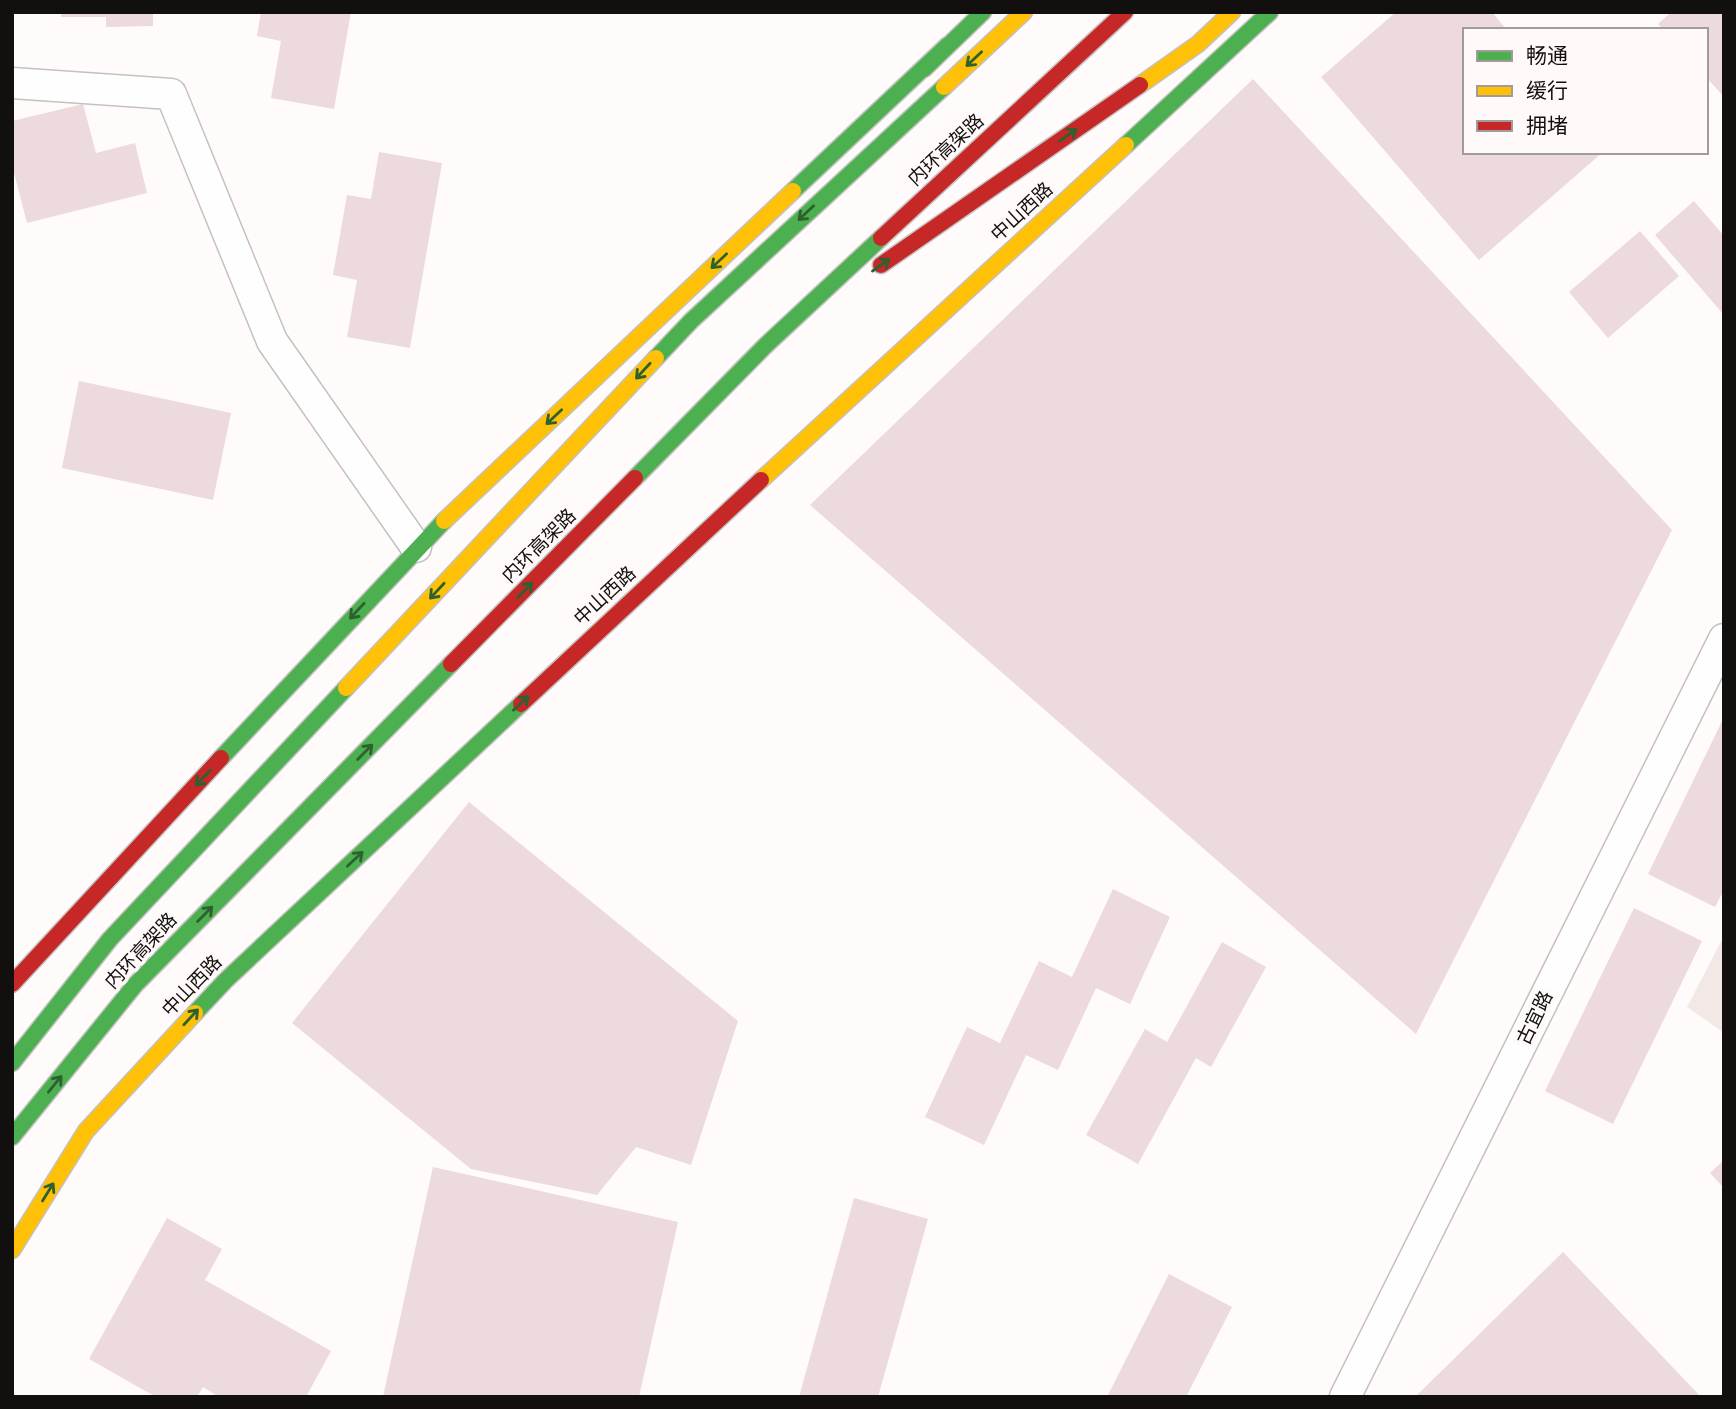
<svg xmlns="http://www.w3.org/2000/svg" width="1736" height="1409" viewBox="0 0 1736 1409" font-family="'Nunito Sans','Noto Sans SC',sans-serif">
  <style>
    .built { fill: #f2e9e6 }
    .building { fill: #ecdadc }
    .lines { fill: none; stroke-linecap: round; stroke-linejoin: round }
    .street-casing { stroke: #c4c2c1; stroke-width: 33 }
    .fast-casing { stroke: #c4c2c1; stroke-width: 19 }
    .slow-casing { stroke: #c4c2c1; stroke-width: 19 }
    .jam-casing { stroke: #c4c2c1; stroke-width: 19 }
    .street { stroke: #fffefe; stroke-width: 30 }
    .fast { stroke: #4caf50; stroke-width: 16 }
    .slow { stroke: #ffc107; stroke-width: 16 }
    .jam { stroke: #c62828; stroke-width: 16 }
    .oneway { stroke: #2e6030 }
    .labels { text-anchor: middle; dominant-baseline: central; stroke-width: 7; stroke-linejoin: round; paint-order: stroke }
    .street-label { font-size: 19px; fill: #11100f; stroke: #fffaf9 }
  </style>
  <rect width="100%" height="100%" fill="#fefbfa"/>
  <!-- built -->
  <path class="built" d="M1724,936V1033L1687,1007Z"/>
  <!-- building -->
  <path class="building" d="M61,12H153V26L106,27V17H61Z
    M261,12H351L334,109L271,98L281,41L257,36Z
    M1396,12H1492L1507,30H1465V152H1603L1479,260L1321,77Z
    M1671,12H1724V97L1706,77V30H1664L1658,24Z
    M1253,79L1672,530L1416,1034L810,505Z
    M83,104L96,153L135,143L147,193L27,223L12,165V121Z
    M379,152L442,163L410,348L347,337L357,280L333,275L347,195L371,199Z
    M1694,201L1724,236V315L1655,235Z
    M1640,231L1679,276L1608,338L1569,292Z
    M79,381L231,413L213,500L62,468Z
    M1724,717V890L1715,907L1648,874Z
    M469,802L738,1021L691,1165L636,1147L597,1195L471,1169L292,1023Z
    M1113,889L1170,917L1130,1004L1096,988L1058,1070L1026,1055L984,1145L925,1117L967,1027L1000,1043L1039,961L1072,977Z
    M1634,908L1702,941L1613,1124L1545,1091Z
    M1222,942L1266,967L1211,1067L1196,1058L1138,1164L1086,1135L1145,1029L1167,1042Z
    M1724,1160V1188L1710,1173Z
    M433,1167L678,1222L639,1397H383Z
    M854,1198L928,1219L878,1397H799Z
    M167,1218L222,1249L205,1280L331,1351L306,1397H219L203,1387L197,1397H156L89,1359Z
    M1563,1252L1701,1397H1415Z
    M1169,1274L1232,1307L1186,1397H1107Z"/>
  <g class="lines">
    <!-- street casing -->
    <g class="street-casing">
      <path id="street" d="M12,83L171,94L272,341L416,547
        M1345,1397L1724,639"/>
    </g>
    <!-- fast casing -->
    <g class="fast-casing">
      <path id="fast" d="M924,69L983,12
        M1126,145L1270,12
        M793,191L948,45
        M656,358L691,321L944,87
        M635,478L765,346L881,238
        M221,758L444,521
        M195,1013L226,980L521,704
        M12,1063L110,939L346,688
        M12,1137L135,985L451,664"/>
    </g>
    <!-- slow casing -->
    <g class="slow-casing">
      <path id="slow" d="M1140,85L1198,44L1232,12
        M944,87L1024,12
        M761,480L1126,145
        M444,521L793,191
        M346,688L656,358
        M12,1250L86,1131L195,1013"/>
    </g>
    <!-- jam casing -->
    <g class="jam-casing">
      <path id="jam" d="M881,238L1125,12
        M881,265L1140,85
        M451,664L635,478
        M521,704L761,480
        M12,984L221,758"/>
    </g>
    <!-- street -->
    <use href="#street" class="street"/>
    <!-- fast -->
    <use href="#fast" class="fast"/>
    <!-- slow -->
    <use href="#slow" class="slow"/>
    <!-- jam -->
    <use href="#jam" class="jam"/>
  </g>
  <!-- one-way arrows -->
  <defs><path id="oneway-shaft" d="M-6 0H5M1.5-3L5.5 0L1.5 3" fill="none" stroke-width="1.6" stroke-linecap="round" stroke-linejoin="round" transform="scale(1.75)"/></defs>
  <g class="oneway">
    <use href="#oneway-shaft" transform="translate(974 59) rotate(137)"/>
    <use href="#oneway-shaft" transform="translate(1068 135) rotate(-35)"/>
    <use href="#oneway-shaft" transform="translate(806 213) rotate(137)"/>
    <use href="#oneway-shaft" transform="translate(719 261) rotate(137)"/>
    <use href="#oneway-shaft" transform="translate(881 265) rotate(-35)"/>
    <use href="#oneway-shaft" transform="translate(643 371) rotate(133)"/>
    <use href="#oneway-shaft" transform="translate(554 417) rotate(137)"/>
    <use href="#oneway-shaft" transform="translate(525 590) rotate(-45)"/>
    <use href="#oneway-shaft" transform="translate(437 591) rotate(133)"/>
    <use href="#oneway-shaft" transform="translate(357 611) rotate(133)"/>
    <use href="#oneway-shaft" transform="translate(521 703) rotate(-43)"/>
    <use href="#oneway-shaft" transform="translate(365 752) rotate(-45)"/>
    <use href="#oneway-shaft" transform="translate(203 778) rotate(133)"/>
    <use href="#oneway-shaft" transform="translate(355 859) rotate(-43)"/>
    <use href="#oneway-shaft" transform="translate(205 914) rotate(-45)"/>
    <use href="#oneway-shaft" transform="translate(191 1017) rotate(-47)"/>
    <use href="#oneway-shaft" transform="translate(55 1084) rotate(-51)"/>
    <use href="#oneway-shaft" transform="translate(48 1192) rotate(-58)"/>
  </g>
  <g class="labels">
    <!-- street labels -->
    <g class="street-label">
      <text transform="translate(946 150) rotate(-43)">内环高架路</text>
      <text transform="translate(1022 212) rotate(-43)">中山西路</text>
      <text transform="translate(539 546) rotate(-45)">内环高架路</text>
      <text transform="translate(605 596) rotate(-43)">中山西路</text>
      <text transform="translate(141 951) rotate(-47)">内环高架路</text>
      <text transform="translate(192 986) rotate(-46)">中山西路</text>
      <text transform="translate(1535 1018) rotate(-64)">古宜路</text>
    </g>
  </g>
  <!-- border -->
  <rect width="1736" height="1409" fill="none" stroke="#11100f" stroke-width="28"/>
  <!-- legend -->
  <rect x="1463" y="28" width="245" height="126" fill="#fffaf9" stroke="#a09c9b" stroke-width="2"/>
  <rect x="1477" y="51" width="35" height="10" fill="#4caf50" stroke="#a09c9b" stroke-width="2"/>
  <text x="1526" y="63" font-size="21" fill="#11100f">畅通</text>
  <rect x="1477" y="86" width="35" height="10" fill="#ffc107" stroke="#a09c9b" stroke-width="2"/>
  <text x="1526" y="98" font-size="21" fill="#11100f">缓行</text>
  <rect x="1477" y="121" width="35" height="10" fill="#c62828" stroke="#a09c9b" stroke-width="2"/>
  <text x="1526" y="133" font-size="21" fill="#11100f">拥堵</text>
</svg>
